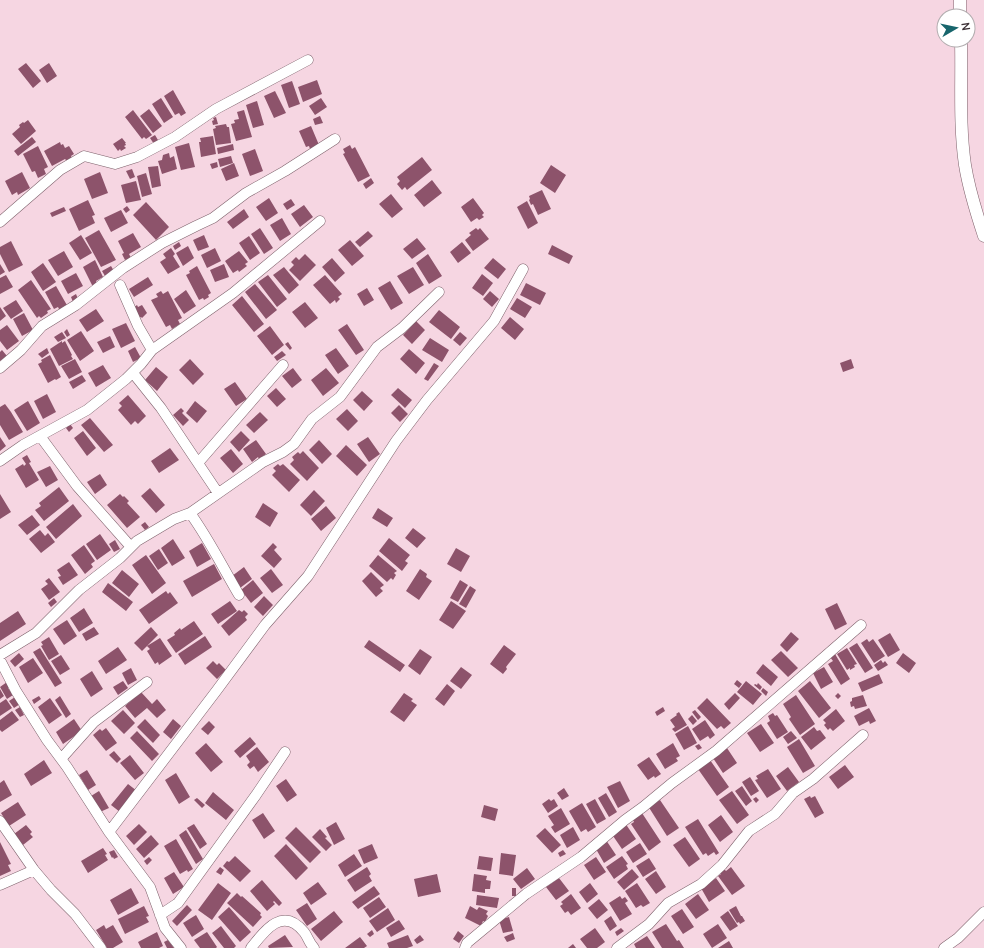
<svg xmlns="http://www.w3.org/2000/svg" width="984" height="948" viewBox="0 0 984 948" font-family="Manrope,sans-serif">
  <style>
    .building { fill: #8d536b }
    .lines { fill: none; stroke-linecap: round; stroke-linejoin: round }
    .minor-casing { stroke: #7e626c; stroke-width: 11 }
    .tertiary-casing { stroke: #7e626c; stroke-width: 13 }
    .minor { stroke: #fff; stroke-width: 10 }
    .tertiary { stroke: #fff; stroke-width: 12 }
  </style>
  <rect width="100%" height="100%" fill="#f6d6e2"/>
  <!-- building -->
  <path class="building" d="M26,63L41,81L33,88L18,69Z
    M49,63L57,76L47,83L39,70Z
    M317,80L322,94L303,102L298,87Z
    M292,81L300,104L289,108L281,85Z
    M173,90L186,113L181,116L179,113L175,115L164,96Z
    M275,91L286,113L274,118L264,96Z
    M161,98L173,117L164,123L152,104Z
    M321,98L327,107L315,115L309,106Z
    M257,101L264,125L253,128L246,105Z
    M149,109L162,126L153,133L140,116Z
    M133,110L152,135L146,139L144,137L142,139L125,117Z
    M244,110L252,137L236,141L231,124L235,123L234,120L239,119L237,112Z
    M320,116L323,123L315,125L313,119Z
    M216,117L218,124L213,125L212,121L214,120L213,118Z
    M28,120L36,131L21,144L12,134L20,127L19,125L23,122L24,123Z
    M226,124L227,127H229L231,143L216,145L213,129L216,128L215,126Z
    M311,126L319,145L310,149L309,146L306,147L299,131Z
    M155,135L158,140L154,144L150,138Z
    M213,136L216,154L201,157L199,142H201L200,138Z
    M32,137L36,142L18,156L14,151Z
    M122,138L126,143H125L126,145L124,146L126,148L121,151L120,149L118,151L113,144Z
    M60,142L61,145L63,144L65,148L69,146L74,154L71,156L72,158L67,161L65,159L52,166L44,151Z
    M189,143L195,167L181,170L175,147Z
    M233,144L234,150L218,154L217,148Z
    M350,145L352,149L355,147L370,176L358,182L343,154L345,153L343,149Z
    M38,146L48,167L44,169L46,174L38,178L35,171L32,172L23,154Z
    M255,149L263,171L250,176L242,154Z
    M169,153L170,158L174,156L177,169L162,174L158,161L162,160L163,155Z
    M231,156L233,163L220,167L218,159Z
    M422,157L432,170L407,190L405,187L402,190L397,184L400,181L397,177Z
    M217,162L218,167L212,169L210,164Z
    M234,163L239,176L226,181L221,169Z
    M551,165L566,175L555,193L540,183Z
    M158,166L161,186L152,188L148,167Z
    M132,169L135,177L130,179L126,171Z
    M22,172L30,188L18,195L17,192L12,195L5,181Z
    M100,172L108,193L92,199L84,179Z
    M146,173L152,194L142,197L137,176Z
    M371,178L374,183L366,189L363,184Z
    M432,180L442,193L424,207L414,195Z
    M136,181L141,200L126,203L121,185Z
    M542,190L551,209L538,215L533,204L531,205L529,200L530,199L529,196Z
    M391,194L403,209L392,218L379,204Z
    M269,198L278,213L266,221L256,207Z
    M473,198L484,213L482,215L484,217L479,220L477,218L471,222L461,207Z
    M291,199L295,205L287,210L283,204Z
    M88,200L95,215L92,216L95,223L79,231L69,209Z
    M527,201L538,223L528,229L517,207Z
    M146,202L169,227L156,240L133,215Z
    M304,205L313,217L300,227L291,214Z
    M127,206L130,210L126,213L123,209Z
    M64,207L66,211L52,217L50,213Z
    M244,209L249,217L233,229L227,222Z
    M121,210L128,223L111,232L104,218Z
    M282,218L291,234L280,241L270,225Z
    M260,228L273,248L264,254L251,234Z
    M476,228L478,230L480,228L489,239L473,251L465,240L471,235L469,233Z
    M99,230L116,260L101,267L85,238Z
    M368,231L373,236L360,247L355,242Z
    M133,233L141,247L129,254L131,258L125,260L122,254L124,253L118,241Z
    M81,235L92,253L80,260L69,243Z
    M204,235L209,247L198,251L193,240Z
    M249,236L260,253L250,260L239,243Z
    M417,238L426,249L412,259L403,249Z
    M350,240L364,256L352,266L338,250Z
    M11,241L23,265L9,272L0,254V247Z
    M179,242L181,246L175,250L173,246Z
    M462,242L471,253L458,263L450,252Z
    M552,245L573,256L569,264L548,254Z
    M188,246L194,258L183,266L176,253Z
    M171,248L175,254L173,256L180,267L168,274L160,262L166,258L163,254Z
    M215,248L221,261L207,268L201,255Z
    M64,251L73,267L58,276L48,260Z
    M239,251L248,262L245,264L247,266L239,272L238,270L233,273L225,261Z
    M305,254L316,265L300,281L289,270L294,265L291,262L296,257L299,260Z
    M428,254L442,276L429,284L416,263Z
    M332,258L345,273L335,282L322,267Z
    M493,258L506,269L498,279L484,268Z
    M95,260L103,277L96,281L98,285L93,287L83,267Z
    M43,263L56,282L43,291L31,272Z
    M0,264L5,272L0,275Z
    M224,264L229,277L215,282L210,270Z
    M111,266L114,271L105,276L102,271Z
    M197,266L211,293L208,295L209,297L204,300L203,298L199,300L186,275L190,273L189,271Z
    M284,267L299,285L289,294L273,275Z
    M413,267L424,285L409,294L397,276Z
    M76,273L83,286L68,294L61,281Z
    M482,274L493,283L483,296L472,288Z
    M6,275L13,287L0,294V278Z
    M268,275L287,299L277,307L258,282Z
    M325,275L342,294L338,297L340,299L336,303L335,300L330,304L313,285Z
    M148,277L153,285L134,297L129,289Z
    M31,280L51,309L47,311L48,313L41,318L39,316L37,318L18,290Z
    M390,281L403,303L391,310L378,288Z
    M526,283L546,293L540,305L520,295Z
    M255,284L277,310L266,319L245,292Z
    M56,286L68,307L60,311L58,307L54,309L45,292Z
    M367,288L374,300L364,306L357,294Z
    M186,290L196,306L184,314L174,299Z
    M161,291L163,294L168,291L182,318L178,320L180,324L172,329L170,325L166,327L151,300L158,297L156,294Z
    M490,291L499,299L492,307L483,299Z
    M76,294L78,299L73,302L71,297Z
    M242,296L264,324L254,332L232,305Z
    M517,298L532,307L525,318L510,309Z
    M16,300L23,311L11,319L3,308Z
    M305,302L318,318L305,328L292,312Z
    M137,305L138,307L142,305L147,313L142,318L141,317L139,318L133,308Z
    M0,307L6,316L0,321Z
    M96,309L104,321L87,332L79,320Z
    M439,310L460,327L451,339L429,322Z
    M24,313L33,330L22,336L13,319Z
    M510,317L524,329L515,340L501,328Z
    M416,321L425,330L412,344L403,335Z
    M126,323L135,341L121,348L112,329Z
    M347,324L364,350L356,355L338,330Z
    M7,325L19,341L7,350L0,341V330Z
    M270,326L284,345L272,355L257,336Z
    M67,329L70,335L67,337L64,332Z
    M81,331L94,351L80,361L67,340Z
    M62,332L66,338L58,342L54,337Z
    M460,332L467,338L460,346L453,340Z
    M110,336L115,347L103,353L97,342Z
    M430,338L449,350L442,362L422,350Z
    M62,341V343L65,341L72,355L71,356L73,359L59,366L50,349Z
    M288,342L292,348L290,350L285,344Z
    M135,347L141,358L133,362L128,351Z
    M47,348L49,353L42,358L38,354Z
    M336,348L349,366L338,374L325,355Z
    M409,349L425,363L416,374L400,359Z
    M2,350L7,356L0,361V352Z
    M282,351L286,355L277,361L274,357Z
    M50,355L61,377L56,380L55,379L48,383L38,364L42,362L41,360Z
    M75,359L82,372L69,379L61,366Z
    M190,359L204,374L193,385L179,370Z
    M851,359L854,368L843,372L840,363Z
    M434,363L439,366L428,381L424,379Z
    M103,365L111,378L96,387L88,373Z
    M156,367L168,377L157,391L145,380Z
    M293,368L302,380L292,388L282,376Z
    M326,368L339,383L323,396L311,380Z
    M82,375L86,381L73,389L69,382Z
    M235,382L247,399L236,406L224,389Z
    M276,388L286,399L277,407L267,396Z
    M398,388L412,400L405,408L391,395Z
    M362,391L373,401L364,411L353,400Z
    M47,394L56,412L43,419L34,401Z
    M128,395L146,416L138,424L135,421L131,425L118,410L122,406L119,403Z
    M28,401L40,423L27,431L14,410Z
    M195,401L207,411L197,423L186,413Z
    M5,404L11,412L1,418L11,412L23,432L9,440L0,425V407Z
    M399,405L408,414L400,422L391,413Z
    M181,408L184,411L182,413L189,420L183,426L173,415Z
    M347,409L358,421L348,431L336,419Z
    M260,412L268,420L254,433L246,425Z
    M90,418L113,445L104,452L81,425Z
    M70,424L73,428L69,432L66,428Z
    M83,431L96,448L87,456L74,438Z
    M241,431L250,440L239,452L230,442Z
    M0,437L6,446L0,451Z
    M368,437L380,454L369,462L357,444Z
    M256,440L266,454L259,459L258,457L252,462L243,449Z
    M319,440L332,454L322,464L309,450Z
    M346,445L367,465L357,476L336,456Z
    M170,448L179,460L159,473L151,461Z
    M231,449L243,464L233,473L220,458Z
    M303,451L319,468L307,481L290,464L294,460L292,457L298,452L300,454Z
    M27,455L31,462L29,463L39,480L26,488L15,469L23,464L24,466L26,464L22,458Z
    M278,464L280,466L283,464L300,480L289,492L272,475L276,471L273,468Z
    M50,466L58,480L46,487L37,472Z
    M100,474L107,485L95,494L87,482Z
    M59,487L69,501L44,521L35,510L41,506L39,503Z
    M150,488L165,505L156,513L141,496Z
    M314,490L325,501L311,516L300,505Z
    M0,494L11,512L0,519Z
    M120,494L123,497L124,496L129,501L127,503L140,517L127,528L107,505Z
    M263,503L278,513L270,527L255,517Z
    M73,504L82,516L56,539L46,527Z
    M326,506L336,518L321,531L311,519Z
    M378,508L393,518L387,527L372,518Z
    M32,515L40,525L27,535L18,525Z
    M145,522L149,527L145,530L141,525Z
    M413,528L426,538L417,548L405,538Z
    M40,530L45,536L48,533L55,542L41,553L29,539Z
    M100,534L111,550L97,560L86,544Z
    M389,538L410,555L405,561L408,563L402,571L379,551Z
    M173,539L185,558L172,566L161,548Z
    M115,540L120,549L114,552L109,544Z
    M202,543L211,559L197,567L189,551Z
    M273,543L277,547L274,550L282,559L274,568L261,556Z
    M84,545L95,561L91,564L93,567L85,574L71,555Z
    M456,548L470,556L461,572L447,564Z
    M159,549L168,563L158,570L149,556Z
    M146,555L166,583L152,594L132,565Z
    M378,555L397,571L394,573L396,575L393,580L391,578L387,582L369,566Z
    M69,562L78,575L63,585L58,577L61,576L57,570Z
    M214,564L222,579L192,597L183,581Z
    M244,567L252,579L240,588L232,576Z
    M271,569L283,585L272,593L260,578Z
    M420,569L427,574L426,577L432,581L419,600L406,591Z
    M122,570L139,584L129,597L112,583Z
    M371,572L384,585L380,588L383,591L376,597L362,581Z
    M49,578L60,592L49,600L41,589L48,584L45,581Z
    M253,580L263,593L251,603L241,590Z
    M460,580L468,585L458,602L450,598Z
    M108,583L133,602L126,611L102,592Z
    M470,586L476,590L466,608L459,604Z
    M166,591L168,594L170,592L178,603L149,624L139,610Z
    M264,596L273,605L263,616L254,607Z
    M54,598L57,602L51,607L48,603Z
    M230,601L237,611L218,624L211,614Z
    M451,601L466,611L453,629L439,620Z
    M837,603L847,624L835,630L825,609Z
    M84,608L93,623L79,632L70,618Z
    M239,610L242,612L244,610L248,614L245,617L247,620L229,636L221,626Z
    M18,611L26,624L0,641V623Z
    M67,620L77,636L64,645L53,629Z
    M194,621L203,634L176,653L167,640L175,635L174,633L180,628L181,630Z
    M94,627L99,634L86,641L82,634Z
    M151,627L158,635L142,651L134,643Z
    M791,632L799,639L787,652L780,645Z
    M890,633L900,650L888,657L878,640Z
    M205,636L212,647L185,665L178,654Z
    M49,637L59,654L49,660L41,646L43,645L41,642Z
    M160,638L172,656L159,665L158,662L155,664L147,651L150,649L147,646Z
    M867,639L869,642L873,639L885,656L874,663L861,643Z
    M369,640L405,665L400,672L364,647Z
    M857,643L873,668L865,673L849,648Z
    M504,645L516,654L506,667L507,669L503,674L490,664Z
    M118,647L127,660L106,674L98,661Z
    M40,648L62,683L55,687L33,652Z
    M847,648L857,664L854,665L855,667L850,670V668L847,670L837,654Z
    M420,649L432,657L420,675L408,666Z
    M781,651L798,668L788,677L771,660Z
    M19,653L24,659L15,667L10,661Z
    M903,653L916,663L909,673L896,663Z
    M835,654L850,679L841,685L828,664L833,661L830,657Z
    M61,655L70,669L60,675L51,661Z
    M33,658L43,673L28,683L19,667Z
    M881,660L883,663L885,661L888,665L878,671L874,665Z
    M213,661L217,665L219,663L226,670L217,679L206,668Z
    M763,664L778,677L771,686L756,673Z
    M461,667L472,675L461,689L450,681Z
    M824,667L833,682L821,689L813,673Z
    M131,668L137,680L128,685L122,673Z
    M92,671L103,689L91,697L80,679Z
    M879,674L883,683L862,692L858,683Z
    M737,680L742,684L739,688L734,684Z
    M123,681L128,688L118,695L113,687Z
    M746,681L762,694L753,705L737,692Z
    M810,681L831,708L819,718L798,691Z
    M7,682L9,688H8L13,695L7,699L0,687Z
    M758,683L762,687L760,690L754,685L755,684L757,685Z
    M447,684L455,691L444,706L435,699Z
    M763,688L768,692L766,696L761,691Z
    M0,689L4,696L0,699Z
    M141,692L152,704L157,699L166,710L157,718L147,708L135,718L125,706Z
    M404,693L413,699L411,701L417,705L404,722L390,712Z
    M735,693L740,698L729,710L724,704Z
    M838,693L841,696L838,699L835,696Z
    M796,695L815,724L800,735L789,719L791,717L783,704Z
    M863,695L867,706L855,709L854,706L851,707L850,702L852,701V698Z
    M39,696L41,699L34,704L32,700Z
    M60,696L71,714L66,718L55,700Z
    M15,697L20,704L14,708L9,701Z
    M50,698L62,715L49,724L38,707Z
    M707,698L731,723L724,729L721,726L717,729L697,708Z
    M6,699L12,708L0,716V703Z
    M20,707L24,715L20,717L15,710Z
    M663,707L665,711L657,716L655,712Z
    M869,708L876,721L870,724L869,721L859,726L854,716Z
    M836,709L845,721L833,731L830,728L828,730L824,725L826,723L823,720Z
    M123,710L135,723L124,734L111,721Z
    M695,710L701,717L698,720L692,712Z
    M12,711L19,720L2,732L0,730V720Z
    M679,712L687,725L675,732L672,729L675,727L670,720L677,715L676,714Z
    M773,713L775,716L777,715L788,732L777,739L767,723L770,721L768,716Z
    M692,715L697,721L693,725L688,719Z
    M74,719L82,731L63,744L56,732Z
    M145,719L160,735L153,743L137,727Z
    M173,719L181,726L171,739L163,732Z
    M705,720L715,735L710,739L708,736L700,741L692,729Z
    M209,721L215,727L208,735L201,729Z
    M761,724L774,743L760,752L747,733Z
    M688,726L697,743L684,750L675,734Z
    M814,727L817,731L820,730L826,738L811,750L801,737Z
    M106,728L117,743L106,751L93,735L100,729L102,731Z
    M137,731L159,754L152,761L130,738Z
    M791,731L797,738L788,744L783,737Z
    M250,737L256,744L240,758L234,751Z
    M799,739L815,766L803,773L787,747Z
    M206,743L223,762L211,772L195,753Z
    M673,743L680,756L676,758L678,761L665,769L656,754Z
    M699,744L702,748L698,750L695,746Z
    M257,747L269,762L258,772L254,766L250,769L247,765L250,762L246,756Z
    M727,748L737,763L723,773L713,758Z
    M114,751L121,759L117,763L109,755Z
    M130,755L144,773L135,780L120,763Z
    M649,757L661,774L655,778L654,776L648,780L637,765Z
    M44,760L52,773L31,786L24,774Z
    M710,760L729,787L717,796L698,769Z
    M845,765L854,777L838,789L829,777Z
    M788,767L799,782L787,791L776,776Z
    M768,769L781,789L767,798L755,780L758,779L756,776Z
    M87,770L96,785L88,790L79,775Z
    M176,773L190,797L179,804L165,780Z
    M750,777L759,791L751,796L742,782Z
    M286,779L297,795L287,802L276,786Z
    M4,780L12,795L0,802V783Z
    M620,781L630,801L618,808L607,787Z
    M128,784L137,791L120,812L111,805Z
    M742,786L752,801L746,806L735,791Z
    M564,788L569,796L562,800L557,793Z
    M99,791L109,808L100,812L91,796Z
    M732,791L749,815L737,824L719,800Z
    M213,792L234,810L226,820L205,803Z
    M606,793L617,812L609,817L598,798Z
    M810,796L811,798L815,796L824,813L815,818L804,799Z
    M756,797L759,800L756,803L753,799Z
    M197,798L205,805L202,808L194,800Z
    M549,799L551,801L554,799L558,806L548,813L542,804Z
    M595,799L606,819L597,824L586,804Z
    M660,800L679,828L667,836L648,806Z
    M18,802L26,815L9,826L1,813Z
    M582,803L596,827L588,832L586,829L581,832L569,811Z
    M484,805L498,809L495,821L481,817Z
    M561,808L570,824L555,833L551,827L554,825L548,816Z
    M263,813L275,831L264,839L252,820Z
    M642,813L661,842L649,851L631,824L634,822L633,820Z
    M721,815L733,832L720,842L708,825Z
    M698,819L719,853L716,855L714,852L708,856L706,853L703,855L685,827Z
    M336,822L345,839L334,845L326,828Z
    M625,823L636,839L622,849L611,833Z
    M139,824L147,832L134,845L126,836Z
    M194,824L207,844L200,849L187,828Z
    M26,825L32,832L30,834L33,837L23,845L14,834Z
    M296,827L321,852L310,863L285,838Z
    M573,827L580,840L567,848L560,835Z
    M545,828L561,845L552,853L536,836Z
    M320,829L327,837L325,838L332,845L326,851L312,837Z
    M186,830L203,859L196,864L179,835Z
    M151,835L159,844L144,858L136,849Z
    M685,837L700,859L689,867L673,845Z
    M176,839L193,869L188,872L187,870L180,874L164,846Z
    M606,840L616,855L604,863L596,849Z
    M0,842L11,864L8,865L11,871L0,876Z
    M640,843L647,854L633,863L626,852Z
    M286,844L308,868L296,880L274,856Z
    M372,844L378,858L364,864L358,850Z
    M103,848L107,854L105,855L108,860L88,873L81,861Z
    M114,850L118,857L114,859L113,857L112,858L109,852Z
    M563,850L566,854L560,857L558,853Z
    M501,853L516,855L513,876L499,874Z
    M354,854L362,866L345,877L338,865Z
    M235,856L251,871L240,882L223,866L227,861L229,862Z
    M479,856L493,858L491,871L477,869Z
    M622,856L628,864L626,865L628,869L614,879L606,867Z
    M149,857L152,860L147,865L144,861Z
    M596,857L606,872L594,880L584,865Z
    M649,858L656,869L643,877L636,866Z
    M220,867L224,870L221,875L216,872Z
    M367,867L371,874L369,876L372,881L355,892L347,880Z
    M731,867L745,886L732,895L718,876L721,874L719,872L724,869L726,871Z
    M527,868L535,879L521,889L513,879Z
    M632,869L639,877L624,890L617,882Z
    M656,871L666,887L656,894L645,879Z
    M174,872L184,887L173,894L164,878Z
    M437,874L441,892L418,897L414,879Z
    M474,874L487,876L486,880L491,881L490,889H485V893L472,891Z
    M559,878L569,891L556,900L546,887Z
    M716,878L725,891L709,902L701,888Z
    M262,880L282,903L279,906L274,901L273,902L275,904L267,911L250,891Z
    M318,882L327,894L311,905L303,893Z
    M218,883L231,893L212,920L198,910Z
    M590,883L598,894L587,903L579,892Z
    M637,883L650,903L643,907L641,905L636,908L625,891Z
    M374,886L380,894L358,909L352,902Z
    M131,888L139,903L118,915L110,900Z
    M512,888H516V896H512Z
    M237,893L241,897L242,896L261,913L260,915L262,917L253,927L227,903Z
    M571,894L581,908L571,915L568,911L565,913L560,906L563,904L561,902Z
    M698,894L709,910L696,919L685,904Z
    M477,895L499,898L497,908L476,905Z
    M620,896L622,899L625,897L628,901L625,903L632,914L620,921L609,903Z
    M379,897L386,907L370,918L363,908Z
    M599,899L608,910L597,919L588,908Z
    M307,903L317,919L307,926L296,910Z
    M187,905L192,910L177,926L172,921Z
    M144,906L149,916L146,917L149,922L125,934L118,919Z
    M470,906L477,910L479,907L488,911L486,914L488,916L485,922L483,921L481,926L465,918Z
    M736,906L741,916H742L745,921L740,924L739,922L737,923L729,910Z
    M229,907L251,932L240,942L218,917Z
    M388,908L395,920L377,932L369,921Z
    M682,909L694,927L683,934L671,916Z
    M334,911L343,922L321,941L311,929Z
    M728,911L738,926L730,931L720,917Z
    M196,915L204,929L192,937L183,923Z
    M611,916L617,926L610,931L604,921Z
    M509,917L513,931L503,933L499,920Z
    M399,920L405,929L391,937L386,928Z
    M666,924L677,941L679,940L684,948H662L652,932Z
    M718,924L727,938L712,948L703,934Z
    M104,925L106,929L113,925L123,942L113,948H107L96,930Z
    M221,926L236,946L234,948H224L212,933Z
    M595,928L605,942L597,948H587L580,939Z
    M621,928L624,931L617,936L615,932Z
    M372,930L374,934L370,937L367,934Z
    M458,931L464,936L459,943L453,939Z
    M157,932L163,946L159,948H141L138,942Z
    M207,932L217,947L216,948H200L194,940Z
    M513,933L515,939L507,942L504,937Z
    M285,935L293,947L269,948L268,946Z
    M408,935L413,946L407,948H389L387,943Z
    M420,935L424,940L417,944L414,940Z
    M647,936L655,948H636L634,944Z
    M360,937L367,946L364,948H345Z
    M168,940L174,948H167L164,942Z
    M729,941L733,948H718Z
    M573,944L576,948H568Z"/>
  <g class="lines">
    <!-- minor casing -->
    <g class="minor-casing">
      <path id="minor" d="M0,222L60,170L84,156L115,164L137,157L175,137L216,109L308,60
        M120,285L138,326L152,350
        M0,368L21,350L42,326L76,305L123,268L162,243L196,226L213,218L246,193L285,171L335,139
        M133,373L161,408L218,493
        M40,436L77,486L131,547
        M0,461L23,445L87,410L126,379L141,364L152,350L233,293L320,221
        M198,463L283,365
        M190,513C209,539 223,568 239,595
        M0,655L36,633L79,590L120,558L137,541L174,519L190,513L263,462L283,452L294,444L312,419L340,397L377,347L402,328L439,292
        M0,660L16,691L47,740L67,767L109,832L150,887L165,928L181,948
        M61,759L94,722L147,682
        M0,821L34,870L51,890L75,914L101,948
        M109,832L217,690L265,625L308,576L396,441L427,400L494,321L523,269
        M0,885L34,870
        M160,915L178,903L256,795L285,752
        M251,948C265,930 283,906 304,932C308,937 309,943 314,948
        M465,948L467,943L526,894L581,857L625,820L643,807L672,783L716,751L861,625
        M617,948L649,924L668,903L701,884L722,865L749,831L775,814L793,793L813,779L863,735
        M944,948L958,938L984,912"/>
    </g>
    <!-- tertiary casing -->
    <g class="tertiary-casing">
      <path id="tertiary" d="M960,0V16
        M961,40C962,82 959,124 965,165C969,190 976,212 984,236"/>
    </g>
    <!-- minor -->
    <use href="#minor" class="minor"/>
    <!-- tertiary -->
    <use href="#tertiary" class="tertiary"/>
  </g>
  <!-- north arrow -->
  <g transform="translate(956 28) rotate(81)"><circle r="19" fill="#ffffff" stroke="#b2adaf"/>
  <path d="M0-3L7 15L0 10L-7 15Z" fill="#17656c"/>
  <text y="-6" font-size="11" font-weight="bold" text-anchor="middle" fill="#3e3237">N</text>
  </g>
</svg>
